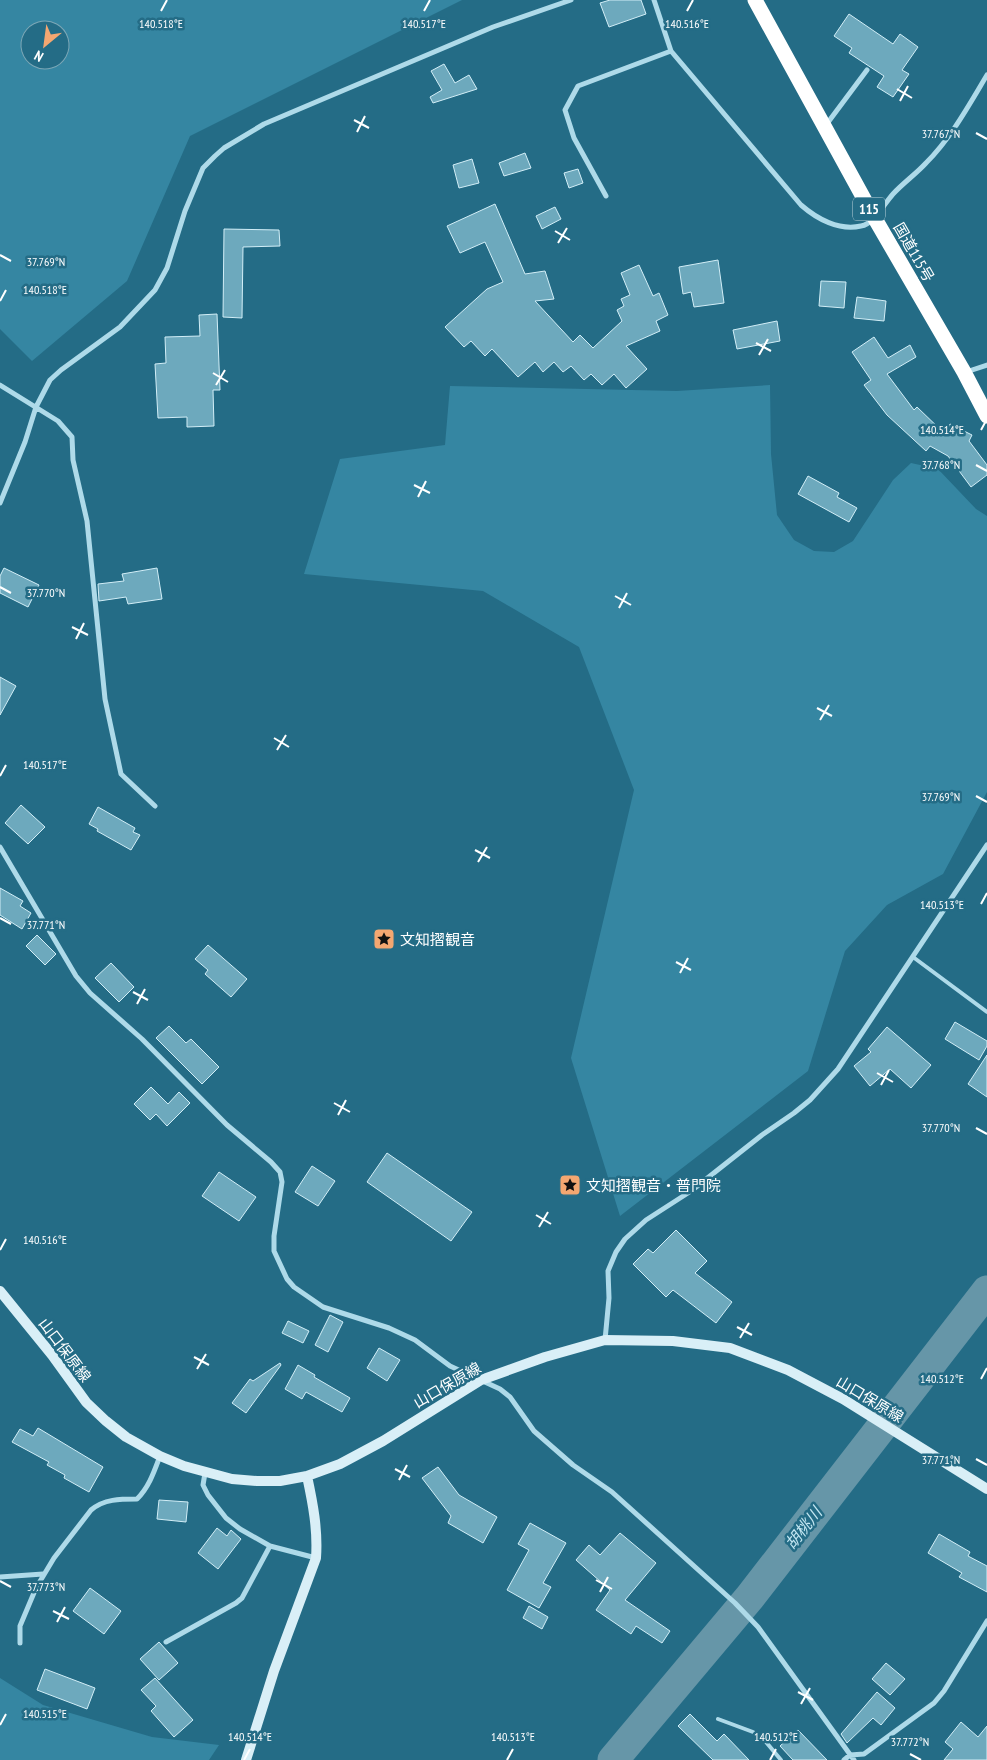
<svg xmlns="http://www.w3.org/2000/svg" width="987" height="1760" viewBox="0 0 987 1760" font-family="'PT Sans Narrow','Noto Sans JP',sans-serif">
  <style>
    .green { fill: #3586a2; fill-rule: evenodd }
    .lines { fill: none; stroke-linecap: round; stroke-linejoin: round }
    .river { stroke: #6696a8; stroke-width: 31 }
    .building { fill: #6da9bd; stroke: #d2eef7 }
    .lane { stroke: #aedae9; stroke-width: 4 }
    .street { stroke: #aedae9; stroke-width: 5 }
    .secondary { stroke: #d9eff7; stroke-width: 10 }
    .highway { stroke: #fff; stroke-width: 15 }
    .ticks { fill: none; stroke: #fff; stroke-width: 2 }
    .labels { text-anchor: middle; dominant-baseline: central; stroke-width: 5; stroke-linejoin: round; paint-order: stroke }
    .shield { fill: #246c86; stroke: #bdd3db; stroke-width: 1 }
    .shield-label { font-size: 14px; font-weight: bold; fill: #fff }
    .street-label { font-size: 15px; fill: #fff; stroke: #246c86 }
    .poi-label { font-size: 15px; fill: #fff; stroke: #246c86; text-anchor: start }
    .water-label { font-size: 16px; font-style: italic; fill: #c4e7f2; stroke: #246c86 }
    .ticks-label { font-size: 12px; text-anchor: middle; fill: #fff; stroke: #246c86; stroke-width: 5; stroke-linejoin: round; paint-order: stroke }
  </style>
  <rect width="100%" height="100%" fill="#246c86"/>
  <!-- green -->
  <path class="green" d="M0,0H462L190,136L127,281L32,361L0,329ZM30,30H60V60H30Z
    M770,385L771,454L777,515L794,540L814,551L834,552L853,541L893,480L911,463L938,469L976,509L987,516V792L943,874L887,905L845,951L808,1071L620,1216L571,1058L634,790L579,647L483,591L304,574L340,459L445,445L450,386L677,391Z
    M0,1678L43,1705L152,1737L219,1745L209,1760H0Z"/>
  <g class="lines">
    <!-- river -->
    <path class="river" d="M613,1760L750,1597L987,1291"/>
  </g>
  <!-- building -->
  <path class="building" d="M610,0H641L646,14L609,27L600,3Z
    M849,14L893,44L900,34L918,47L902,70L909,74L893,97L877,87L884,76L849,53L852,48L834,36Z
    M444,64L455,83L469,75L477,89L433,103L430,97L442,90L431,71Z
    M525,153L531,168L504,176L499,163Z
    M472,159L479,183L459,188L453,165Z
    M578,169L583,183L569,188L564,173Z
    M495,204L525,274L545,271L554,299L535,301L573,342L580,335L593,348L622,321L617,310L624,306L621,299L630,295L621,273L639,265L653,296L659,293L668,315L656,321L660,331L626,346L647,369L626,388L614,374L602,385L591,374L584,380L571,366L563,372L554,362L543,372L535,362L518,377L492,349L485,356L471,341L464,347L445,327L487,289L503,282L485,242L460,253L447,226Z
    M555,207L561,219L542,229L536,216Z
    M224,229L279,230L280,246L243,247L242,318L223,317Z
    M718,260L724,303L694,307L691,292L683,294L679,267Z
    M821,281L846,282L844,308L819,306Z
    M857,297L886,301L884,321L854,318Z
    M217,314L220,390H213L214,426L187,427V417L158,418L155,364L166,363L165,337L200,336L199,315Z
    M777,321L780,341L737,349L733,330Z
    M874,337L888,358L910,345L916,357L887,374L914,410L917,407L945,434L950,424L972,435L969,441L987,465V475L971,487L948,456L930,446L926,451L887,415L864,385L871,380L852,352Z
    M808,476L839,493L837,497L857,508L849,522L798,494Z
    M4,568L39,585L28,607L0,593V576Z
    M157,568L162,599L128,604L126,597L99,601L98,584L124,581L122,574Z
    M0,677L16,686L0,715Z
    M21,805L45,827L28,844L5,823Z
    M98,807L135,828L133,832L140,835L131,850L97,831L98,829L89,824Z
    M0,888L23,901L20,906L31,913L22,929L0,915Z
    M37,935L56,954L45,965L26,946Z
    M208,945L247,979L231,997L205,974L208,970L195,959Z
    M111,963L134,987L119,1002L95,978Z
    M955,1022L987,1041V1046L979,1060L945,1039Z
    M169,1026L186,1043L191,1039L219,1067L202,1084L156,1038Z
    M887,1027L931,1065L911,1088L890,1069L870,1086L854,1066L871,1052L868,1049Z
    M987,1055V1097L968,1084Z
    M151,1087L168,1104L179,1092L190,1103L167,1126L156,1114L150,1120L134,1104Z
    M387,1153L472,1212L451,1241L367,1182Z
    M312,1166L335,1181L318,1206L295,1192Z
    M219,1172L256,1197L239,1221L202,1196Z
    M676,1230L707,1261L695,1273L732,1302L716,1323L673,1290L666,1297L633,1264L648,1249L653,1253Z
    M330,1315L343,1322L328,1352L315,1345Z
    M288,1321L309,1331L303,1343L282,1333Z
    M379,1348L400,1360L387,1381L367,1368Z
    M280,1363L281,1365L246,1413L232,1403L250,1379L253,1381Z
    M298,1365L315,1375L314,1377L350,1398L342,1412L306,1392L302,1399L285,1389Z
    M38,1428L103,1467L89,1492L64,1478L65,1475L47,1465L49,1462L12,1442L20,1429L33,1436Z
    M438,1467L459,1495L497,1517L483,1543L448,1523L451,1516L422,1478Z
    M159,1500L188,1502L186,1522L157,1519Z
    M530,1523L566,1543L543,1583L551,1587L539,1608L507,1590L529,1550L518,1544Z
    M217,1528L227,1536L231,1530L241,1539L218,1569L198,1553Z
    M620,1533L656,1563L625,1600L670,1631L662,1643L636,1626L631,1634L596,1610L610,1590L576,1560L589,1545L600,1555Z
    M939,1534L970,1552L968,1556L987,1566V1592L959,1577L962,1573L928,1553Z
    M90,1588L121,1611L104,1634L73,1611Z
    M529,1606L548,1617L542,1629L523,1618Z
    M159,1642L178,1663L159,1680L140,1659Z
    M886,1663L905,1679L890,1695L872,1679Z
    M45,1669L95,1688L87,1709L37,1690Z
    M155,1678L193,1720L174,1737L151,1711L156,1706L141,1690Z
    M877,1692L895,1708L881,1725L873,1718L847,1743L841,1734Z
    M690,1714L717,1741L724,1734L749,1760H713L678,1726Z
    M961,1722L978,1737L987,1726V1760H944L953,1749L945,1742Z
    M798,1730L827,1760H793L780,1746Z"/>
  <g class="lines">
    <!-- lane -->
    <path class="lane" d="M913,957L987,1012
      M718,1719L753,1732L766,1742L781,1760"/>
    <!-- street -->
    <path class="street" d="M654,0L671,51
      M826,125L867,70
      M606,196L574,138L565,110L578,86L671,51L801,205C817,219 839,231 861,226C874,224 884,204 893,194C903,183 916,174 926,163C951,138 969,105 987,75
      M966,372L987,365
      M0,385L58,421L72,437L73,460L87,521L105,699L121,774L155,806
      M0,503L25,442L36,407L50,380L61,370L120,327L155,290L167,268L185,211L203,168L215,156L224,148L264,124L493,27L571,0
      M0,847L76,976L90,993L142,1039L227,1125L271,1162L280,1172L282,1182L274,1236V1251L287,1279L294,1287L323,1307L389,1328L415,1340L450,1366L500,1389L510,1397L534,1431L573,1465L612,1492L735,1603L758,1627L854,1760
      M605,1340L609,1298L608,1271L616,1252L625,1239L646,1220L691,1191L762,1135L794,1113L810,1100L838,1069L987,845
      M205,1473L203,1485L208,1495L226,1518L240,1529L270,1546L316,1558
      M0,1577L43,1574
      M166,1642L236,1603L242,1598L270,1546
      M20,1643V1626L36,1588L54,1558L91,1510C104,1499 120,1499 137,1499C149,1487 154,1472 160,1456
      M844,1760L850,1755L864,1754L934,1703L944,1691L987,1621"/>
    <!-- secondary -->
    <path class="secondary" d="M0,1291L52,1355L86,1402L106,1421L126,1437L160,1456L184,1466L232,1479L257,1481H280L307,1476L340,1464L383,1441L481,1380L545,1357L605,1340L673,1341L730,1348L788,1370L843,1399L987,1489
      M246,1760L274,1671L316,1558C318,1530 313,1504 307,1476"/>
    <!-- highway -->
    <path class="highway" d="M755,0L874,217L964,372L987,416"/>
  </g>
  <!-- ticks -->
  <path class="ticks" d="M161,11L167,0M424,11L430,0M687,11L693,0M897,89L912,98M900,101L908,86M354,120L369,128M357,132L365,116M976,133L987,139M555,231L570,240M558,243L567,228M0,255L11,261M0,301L6,290M756,343L771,351M759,355L768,339M213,373L228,382M216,385L225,370M981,430L987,419M976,465L987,471M414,485L430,493M418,497L426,481M0,587L11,593M615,596L631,605M619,608L627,593M72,627L88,635M76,639L84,623M817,708L832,716M820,720L829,705M274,738L289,747M277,750L286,735M0,776L6,765M976,796L987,802M475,850L490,858M478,862L487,847M981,904L987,893M0,918L11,924M676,962L691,970M680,973L688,958M133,992L148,1000M137,1004L145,989M877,1073L893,1082M881,1085L889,1070M334,1103L350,1112M338,1115L346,1100M976,1128L987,1134M536,1215L551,1224M539,1227L548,1212M0,1250L6,1239M737,1327L752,1335M740,1338L749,1323M194,1357L209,1365M197,1369L206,1354M981,1379L987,1368M976,1459L987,1465M395,1469L410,1477M399,1480L407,1465M596,1580L612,1589M0,1581L11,1587M600,1592L608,1577M53,1611L69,1619M57,1622L65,1607M798,1692L813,1700M801,1704L810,1688M0,1725L6,1714M910,1754L921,1760M244,1760L250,1749M507,1760L513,1749M770,1760L776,1749"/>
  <!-- icons -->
  <defs>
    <g id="sight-square" transform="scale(1.125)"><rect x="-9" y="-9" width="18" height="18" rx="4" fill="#f4a771" stroke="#246c86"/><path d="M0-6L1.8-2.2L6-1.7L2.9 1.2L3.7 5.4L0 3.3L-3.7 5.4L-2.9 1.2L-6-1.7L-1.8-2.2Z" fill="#111"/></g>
  </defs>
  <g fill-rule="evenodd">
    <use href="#sight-square" x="384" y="939"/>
    <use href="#sight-square" x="570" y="1185"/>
  </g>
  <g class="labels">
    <!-- shield labels -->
    <rect class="shield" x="853" y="197.5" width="32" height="23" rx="4"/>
    <g class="shield-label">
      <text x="869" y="209">115</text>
    </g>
    <!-- street labels -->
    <g class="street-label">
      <text transform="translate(914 252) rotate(60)">国道115号</text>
      <text transform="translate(65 1350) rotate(53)">山口保原線</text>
      <text transform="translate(447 1385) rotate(-30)">山口保原線</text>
      <text transform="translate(870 1399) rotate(31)">山口保原線</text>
    </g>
    <!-- poi labels -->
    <g class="poi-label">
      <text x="400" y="939">文知摺観音</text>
      <text x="586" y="1185">文知摺観音・普門院</text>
    </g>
    <!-- water labels -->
    <g class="water-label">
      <text transform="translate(803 1528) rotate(-52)">胡桃川</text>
    </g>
  </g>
  <g class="ticks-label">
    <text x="161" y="28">140.518°E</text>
    <text x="424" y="28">140.517°E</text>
    <text x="687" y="28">140.516°E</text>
    <text x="941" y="138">37.767°N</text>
    <text x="46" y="266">37.769°N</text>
    <text x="45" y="294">140.518°E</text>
    <text x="942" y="434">140.514°E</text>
    <text x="941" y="469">37.768°N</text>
    <text x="46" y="597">37.770°N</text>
    <text x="45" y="769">140.517°E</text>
    <text x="941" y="801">37.769°N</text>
    <text x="942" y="909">140.513°E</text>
    <text x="46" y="929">37.771°N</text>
    <text x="941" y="1132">37.770°N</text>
    <text x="45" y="1244">140.516°E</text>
    <text x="942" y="1383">140.512°E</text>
    <text x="941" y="1464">37.771°N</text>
    <text x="46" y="1591">37.773°N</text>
    <text x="45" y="1718">140.515°E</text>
    <text x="250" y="1741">140.514°E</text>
    <text x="513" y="1741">140.513°E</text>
    <text x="776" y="1741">140.512°E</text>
    <text x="910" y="1746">37.772°N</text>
  </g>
  <!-- north arrow -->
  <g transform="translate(45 45) rotate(209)"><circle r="24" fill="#246c86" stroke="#7ca7b6"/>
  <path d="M0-4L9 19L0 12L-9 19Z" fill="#f4a771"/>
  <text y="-8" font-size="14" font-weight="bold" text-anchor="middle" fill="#ffffff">N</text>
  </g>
</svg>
